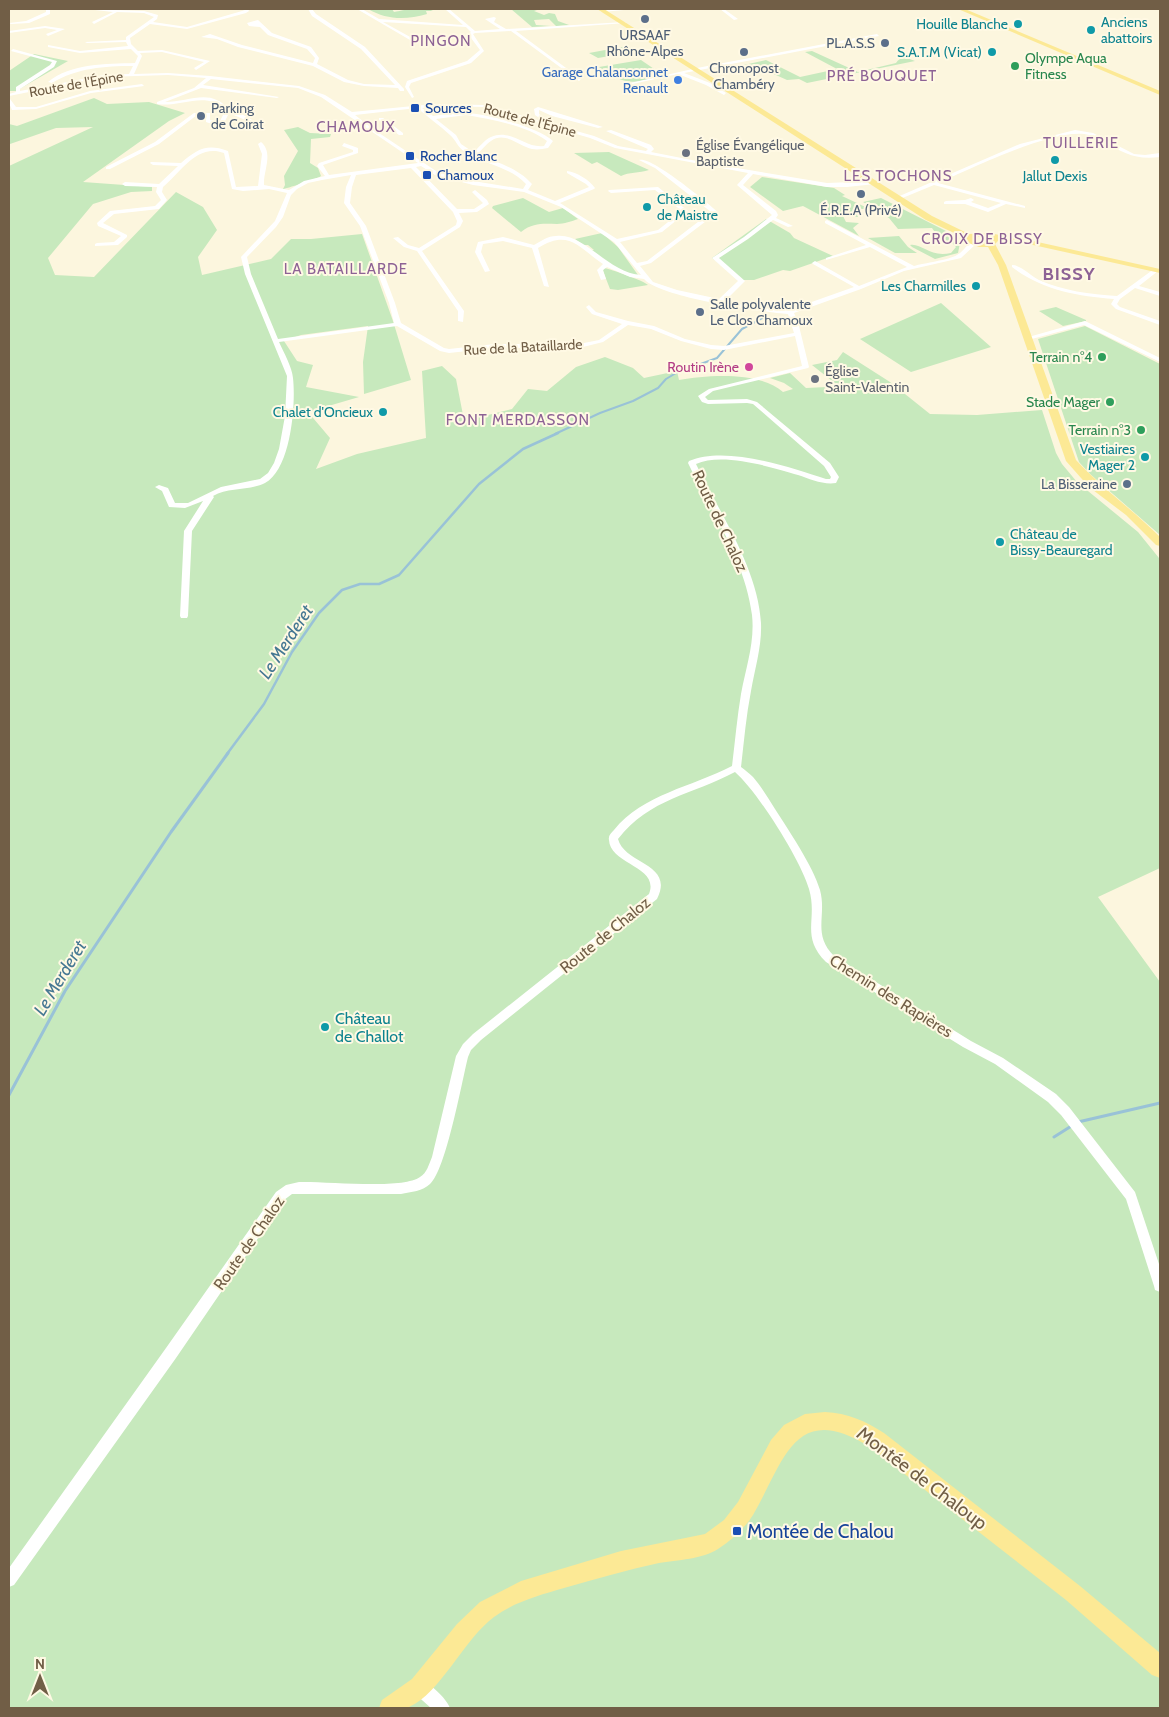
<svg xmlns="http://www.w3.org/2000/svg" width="1169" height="1717" viewBox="0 0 1169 1717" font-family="Cabin,sans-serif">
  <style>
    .green { fill: #c7e9bd }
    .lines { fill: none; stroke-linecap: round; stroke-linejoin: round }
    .stream-far2 { stroke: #99c2d7; stroke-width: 2 }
    .stream-far1 { stroke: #99c2d7; stroke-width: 2.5 }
    .stream { stroke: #99c2d7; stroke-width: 3 }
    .minor { fill: #fff; fill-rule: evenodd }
    .major { fill: #fce995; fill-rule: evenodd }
    .service-dot { fill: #5c6f8a; stroke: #fff9e4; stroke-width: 2 }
    .culture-dot { fill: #0f9aa8; stroke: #fff9e4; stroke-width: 2 }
    .leisure-dot { fill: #2e9e5b; stroke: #fff9e4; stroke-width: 2 }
    .shop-dot { fill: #3f7fe0; stroke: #fff9e4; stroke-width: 2 }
    .transit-dot { fill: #1a4fb4; stroke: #fff9e4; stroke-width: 2 }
    .worship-dot { fill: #6b7280; stroke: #fff9e4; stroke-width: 2 }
    .hotel-dot { fill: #d1479c; stroke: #fff9e4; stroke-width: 2 }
    .labels { text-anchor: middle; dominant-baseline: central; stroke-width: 4; stroke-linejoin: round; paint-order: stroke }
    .far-culture-label { font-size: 14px; fill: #0d838f; stroke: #fff9e4; text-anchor: end }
    .far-service-label { font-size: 14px; fill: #4e5e75; stroke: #fff9e4 }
    .far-leisure-label { font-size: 14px; fill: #27864d; stroke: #fff9e4; text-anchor: end }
    .far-shop-label { font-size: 14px; fill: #366cbe; stroke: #fff9e4; text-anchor: end }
    .far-street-label { font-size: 14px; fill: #715e46; stroke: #fff9e4 }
    .far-transit-label { font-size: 14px; fill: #164399; stroke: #fff9e4; text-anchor: start }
    .far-worship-label { font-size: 14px; fill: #5b616d; stroke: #fff9e4; text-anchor: start }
    .far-hotel-label { font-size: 14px; fill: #b23c85; stroke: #fff9e4; text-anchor: end }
    .far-neighbourhood-label { font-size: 15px; letter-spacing: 1px; fill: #8d6295; stroke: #fff9e4 }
    .street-label { font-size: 16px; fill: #715e46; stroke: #fff9e4 }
    .culture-label { font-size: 16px; fill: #0d838f; stroke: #fff9e4; text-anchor: start }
    .far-district-label { font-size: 18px; font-weight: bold; letter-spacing: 1px; fill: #8d6295; stroke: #fff9e4 }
    .water-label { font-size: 18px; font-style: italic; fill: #467893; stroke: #fff9e4 }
    .near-street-label { font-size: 19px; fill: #715e46; stroke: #fff9e4 }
    .near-transit-label { font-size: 19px; fill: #164399; stroke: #fff9e4; text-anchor: start }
  </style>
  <rect width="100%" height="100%" fill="#fcf6de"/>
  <!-- green -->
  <path class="green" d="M368,9H392L394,12C404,10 423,5 433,11H426L427,14C406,20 387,20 368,9Z
    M511,9H540L534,11L544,15L549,13L555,14L558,21L569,25L556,26L549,19L534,20L536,25L551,26L532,27Z
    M627,46L633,48V52L598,58L589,53Z
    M812,51L858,72L896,63C900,56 908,58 915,61L807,83L799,79L787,80L756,66L744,65L766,60L800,77L837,69L805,52Z
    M34,54L68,61L16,91H9V71Z
    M641,60L660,73L669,74C635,82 630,89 599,67Z
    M94,98L107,104L149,102L185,113L169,121L83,182L152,187V191L131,192L93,204L48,258L55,275L94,277L176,192L203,207L217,230L198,257L202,275L271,259L291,239H311L362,234L393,321L411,380L364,394L363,362L368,326L301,335L284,341L297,361L313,365L306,387L359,397L308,412L330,438L316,469L357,454L426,438L422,371L442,366L456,379L463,415H488L512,409L528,389L547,391L576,367L605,357L633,368L644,378L677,371L679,380C708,375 759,371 783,392L793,389L784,383L770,378L790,373L806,388L827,387L836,384L812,365L837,360L843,352L890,382L930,414L977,415L1042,410L1056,453L1062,464L1077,482L1138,532L1159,558L1160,868L1098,897L1160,982V1708H9V166L93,127L56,128L10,144L9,143V124L17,126Z
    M298,127L310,133L331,134L330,137L311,139L310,163L318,168L321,176C317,179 285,189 283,189L285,185L284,176L298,151L284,130Z
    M609,152L649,170C639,173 629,172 621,176L597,162L592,164L574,153Z
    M762,177L834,188L845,195L842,196L876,212L867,213L865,209H854L858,217L843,216L846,222L859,223L853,228L859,236L803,206L783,211L750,187Z
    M523,198L549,212L563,208L578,219C572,221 564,224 557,224C544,224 534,222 521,232L492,208L493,206Z
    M881,198L946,231L960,243L958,253L935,259L912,247L910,245C922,243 930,258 951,253L956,247L952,243L939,238L932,228L898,229L889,218L863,202Z
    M766,219L790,233L794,238L833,256L790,271L783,270L754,280H740L712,258Z
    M602,233L618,247L638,275C621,274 604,261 590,251L594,250L588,245H583L575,239Z
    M899,236L908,247L917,253H895L868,238Z
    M604,268C610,269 645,281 648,285L618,290L610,289L603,271Z
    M941,303L991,347L911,372L860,339Z
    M1056,307L1086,320V321L1063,326L1039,311Z
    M1085,326L1160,364V535L1090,474L1079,462L1038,339Z"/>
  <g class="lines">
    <!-- stream-far2 -->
    <path class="stream-far2" d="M555,434L600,413L633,401L658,388L666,379L676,373L717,358L742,329L766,316"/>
    <!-- stream-far1 -->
    <path class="stream-far1" d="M227,754L264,704L292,652L319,613L342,590L360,584H379L399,575L479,484L523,449L558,433"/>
    <!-- stream -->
    <path class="stream" d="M9,1095L65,991L171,832L228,753
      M1078,1122L1160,1103
      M1054,1137L1073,1125"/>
    <!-- minor -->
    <path class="minor" d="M46,9H50V14L29,23L11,24L9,23L26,21L46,12Z
      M86,9L144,11L158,15L157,19L153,22L187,27L242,11L245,10L244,9H248L249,11L246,13L187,29L150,24L130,38L131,44L138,51L162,50L210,61L196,70L194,68L204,62L162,52L140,53L142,56L134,74L168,73L210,76L299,86L325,95L352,112L434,104L484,105L594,136L618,146L646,151L648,149L606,131L611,130L651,145L654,149L651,152L707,163L827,183L877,181L878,182L875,184L847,187H827L753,174L743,185L776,211L778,215L776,218L793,226L788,227L773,220L748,239L719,258L745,281L725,301L761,308L789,310L854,287L813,264L812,263L815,261L859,286L907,267L870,247L826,260V258L866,245L825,223V221L827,220L914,266C924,263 949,260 957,255C965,251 966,242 976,242V244L961,258L904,271L861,289L794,313L798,322L809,367L808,368L713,391L705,397L708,400L747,399L757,402L830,463L839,477L836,483C823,485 810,479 798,475C771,467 722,452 696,464C719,512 758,568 761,623C762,646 755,668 751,691C746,716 744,742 741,767C745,770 749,773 753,777C761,786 768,798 775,809C789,831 813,866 820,890C827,916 812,934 834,956L971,1041L1003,1058L1056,1094L1069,1107L1135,1192L1160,1267V1292L1155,1290L1154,1286L1126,1199L1061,1115L1048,1102L995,1064L963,1047L826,962C800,936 818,919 809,889C801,861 758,792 735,772C692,795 650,798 618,839C625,865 675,863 657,899L481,1040L471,1050L468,1057C462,1081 446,1170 430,1184C423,1191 411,1192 401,1194H292L284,1200L176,1358L14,1585L9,1587V1568L166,1348L276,1192L286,1185L299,1182C325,1181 402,1190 420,1177C427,1173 429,1164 432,1157L456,1056L463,1044L473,1034L649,894C660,866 610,865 609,840C608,836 611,833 614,830C643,794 692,787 732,766C735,742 737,718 741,694C746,667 755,642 752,615C745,560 711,511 688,463L689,461C726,445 789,467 826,479H830L831,477L824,466L753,404L747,403L708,404L702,402L698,396L709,389L802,366L795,336L724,350L711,349L681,341L651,329L628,325L603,342L579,348H495L449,353L440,351L397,326L279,342C284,353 292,367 293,378C296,404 291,469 265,483C249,491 229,487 213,496L214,497L192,531L188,616L187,618H181L180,616L184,531L203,501L185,508L169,507L162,491L155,487L159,485L168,488L175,503H188L221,487L260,479L268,473L274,463L279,449L285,416L287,376L245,274L241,257L275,221L287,193L269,189L243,191L232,189L224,153C197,143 181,172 163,187L162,192L167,200L159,209L114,214L103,223L127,235V237L118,245L95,246V244L97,243L114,242L121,236L98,226L97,223L110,211L155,206L161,200L156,192L157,187L125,186L122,184L125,182L159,184L178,166L153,165L150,163L151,162L181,163C197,149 207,143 228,151L236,187L258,186L262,154L258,144L261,142C274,153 263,171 264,185L289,190L304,181L325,176L317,166L319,163L353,152V150L342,146L344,143L358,148V153L323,165L329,175L418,163L321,97L298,88L211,79L203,85L279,97L277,98L201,88L165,102C189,102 211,87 229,110L238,112L254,121L250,122L229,113L224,123L215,125L206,122V115H197L159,144L110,169H106V167L155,142L194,113H210V120L220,121L225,111C208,89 180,108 157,104V102L194,88L206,78L168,75L104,77L9,96V94L16,92V87L50,65L52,62L11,51L13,49L57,61L54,67L20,89V91L104,75L129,74L133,66C104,66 77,68 52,83L48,82C71,63 106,64 135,63L138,56L131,49L80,53L48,47V45L80,51L128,46L126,42L87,43L85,42L126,40V37L154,17L144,13L117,12L94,24L92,22L113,12ZM434,106L484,107L590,138L615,148L748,173L737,185L772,215L744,237L712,258L738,281L719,299L677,290L653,282L640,266L651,263L718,212C707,202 650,155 639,160L655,168L711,212L647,261L637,263L620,242L662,232L688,211L658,187L609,190L608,191L611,193L655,190L682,211L658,230L617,239L560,203L594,189L595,188C589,180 577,172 567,171V173L586,184L589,187L555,201L528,190L532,184C517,167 497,163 477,154C482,150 486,144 491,141C505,131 519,146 532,149C538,150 542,149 548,148L553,141C538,127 484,113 464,113C453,113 443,114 433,116L422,108ZM417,108C428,117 439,125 450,135C456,140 458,148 465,152C485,165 509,166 526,184L523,189L473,181L439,173L373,129L355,115ZM466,115C490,119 528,126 547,141L544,146C525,149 511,128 491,137C484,140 479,148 473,152L461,144L456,135L436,119ZM421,166L435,175L473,185L524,192L561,207L614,242L641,275C608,273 584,232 556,236C548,236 541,241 534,245L503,237L478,242L475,252L485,272L490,271L481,252L483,244L503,241L532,248L544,286L549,287L538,248C569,229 578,247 603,264L597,270L601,280L606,279L603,270L607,267L630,277L644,279C659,297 761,312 788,314L794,333L724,346L711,345L685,339L654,326L628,321L596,312L589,305L586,307L592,314L622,324L599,340L579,344H495L449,349L444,348L401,323L395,303L366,226L350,203L352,187L356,175L411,168L453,212L457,221L456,225L419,248L408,245L398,237L393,238L404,247L417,251L458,311V321L463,322L464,311L422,251L460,227L463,221L459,213L477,212L489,204L487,200L475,190L472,192L483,203L474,209H457L416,167ZM351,175L346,187L344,203L360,226L389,303L394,323L278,339L251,274L247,257L276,227L283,217L291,195L297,189L308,183L322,180Z
      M308,9H312L316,14L365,47L404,89V91H400L398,88L364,86L344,82L313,66L238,47L217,39L201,37L210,34L242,45L313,63L315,58L307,49L268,35L260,27L249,26L247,23L258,20L272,33L311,47L319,58L317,64L348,80L364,84L395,85L361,49L312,16Z
      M357,9H362L379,19L463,25L445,9H449L475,31L500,29L485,19L494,17L496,18L494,22L506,29L624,22L626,23L516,31L581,79L579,81L511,31L475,33L473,34L484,51L471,63L411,83L409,87L414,97L412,98L405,87L407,81L467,61L480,50L468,34L471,32L466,27L383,22L412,38L410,40Z
      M617,9H635L602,12L600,11Z
      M720,9H724L738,19L734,20Z
      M45,26L65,29L48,36L46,34L57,30L45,28L9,33V31Z
      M877,34L879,36L684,73L710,83L726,93L724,95L706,85L678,74L628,85L626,84L697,68Z
      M142,84L144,86L91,93L36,109L12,110L9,103L10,99L16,107H36L90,91Z
      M538,107L603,127L598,128L552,116L539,110V114L548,120L544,121L535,115L534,109Z
      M379,118H383L403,133V135H399L379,120Z
      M1075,130L1093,133L1134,154L1145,155L1160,153V157C1134,160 1125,153 1103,142C1099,140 1094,137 1089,135C1057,126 971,169 938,183L1025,206V208L1006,204L988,212L965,204H944V202L946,201L965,200L971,198L974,200L971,202L988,208L1001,203L934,185L900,199L895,198L1020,144Z
      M1012,265C1021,265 1031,276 1039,280C1063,291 1090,294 1117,296L1154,269H1158V271L1139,286L1160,292V296L1135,288L1120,299L1117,304L1120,307L1160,321V325L1116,309L1111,304L1114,299C1077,296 1042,290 1012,267Z
      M1085,321L1160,358V362L1084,325L1028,340L1025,338Z
      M420,1679C431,1684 446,1698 450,1708H431L414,1693L412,1687L414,1681Z"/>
    <!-- major -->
    <path class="major" d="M597,9H604L932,216L969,234L988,233L1024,239L1160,269V273L1024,243L999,240L995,244L1006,265L1076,460C1102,488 1133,510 1160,537V546L1156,545L1126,515L1089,487L1066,461L998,265L988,247H979L966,242L965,238L926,220ZM974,237H986L990,241L982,243L973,239Z
      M958,9H965L1160,91V95Z
      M825,1412C848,1413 865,1421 884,1433L1080,1586L1160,1653V1678L1152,1675L1066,1600L870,1447C794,1399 784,1462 753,1515C744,1529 732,1540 718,1549C703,1559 677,1560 659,1563C627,1570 596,1579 564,1588C540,1595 514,1602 494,1617C464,1639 440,1694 409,1707C402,1711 388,1708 379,1708L382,1700L412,1679L457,1624L480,1602L521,1581L621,1551L705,1534L724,1520L738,1502L771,1440L784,1425L805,1414Z"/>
  </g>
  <!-- markers -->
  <g class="service-dot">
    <circle cx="645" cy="19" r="5"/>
    <circle cx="885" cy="43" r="5"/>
    <circle cx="744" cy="52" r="5"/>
    <circle cx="201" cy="116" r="5"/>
    <circle cx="861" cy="194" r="5"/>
    <circle cx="700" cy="312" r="5"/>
    <circle cx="1127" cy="484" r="5"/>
  </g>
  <g class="culture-dot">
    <circle cx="1018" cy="24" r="5"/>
    <circle cx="1091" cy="30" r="5"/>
    <circle cx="992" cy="52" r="5"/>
    <circle cx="1055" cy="160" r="5"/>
    <circle cx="647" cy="207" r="5"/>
    <circle cx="976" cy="286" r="5"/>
    <circle cx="383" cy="412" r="5"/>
    <circle cx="1145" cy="457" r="5"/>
    <circle cx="1000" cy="542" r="5"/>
    <circle cx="325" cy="1027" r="5"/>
  </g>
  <g class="leisure-dot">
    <circle cx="1015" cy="66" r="5"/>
    <circle cx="1102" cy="357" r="5"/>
    <circle cx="1110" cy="402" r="5"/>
    <circle cx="1141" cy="430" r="5"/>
  </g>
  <circle class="shop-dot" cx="678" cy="80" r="5"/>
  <g class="transit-dot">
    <rect x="410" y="103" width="10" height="10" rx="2.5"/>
    <rect x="405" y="151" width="10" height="10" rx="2.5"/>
    <rect x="422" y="170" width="10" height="10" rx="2.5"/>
    <rect x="732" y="1526" width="10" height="10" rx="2.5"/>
  </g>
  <g class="worship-dot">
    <circle cx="686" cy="153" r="5"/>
    <circle cx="815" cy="379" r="5"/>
  </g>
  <circle class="hotel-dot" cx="749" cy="367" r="5"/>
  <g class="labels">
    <!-- far-culture labels -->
    <g class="far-culture-label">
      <text x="1101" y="22" text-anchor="start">Anciens<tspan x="1101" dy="16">abattoirs</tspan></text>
      <text x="1008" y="24">Houille Blanche</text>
      <text x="982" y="52">S.A.T.M (Vicat)</text>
      <text x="1055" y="176" text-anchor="middle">Jallut Dexis</text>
      <text x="657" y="199" text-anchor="start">Château<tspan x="657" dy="16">de Maistre</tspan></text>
      <text x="966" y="286">Les Charmilles</text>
      <text x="373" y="412">Chalet d'Oncieux</text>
      <text x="1135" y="449">Vestiaires<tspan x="1135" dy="16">Mager 2</tspan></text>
      <text x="1010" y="534" text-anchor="start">Château de<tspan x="1010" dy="16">Bissy-Beauregard</tspan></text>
    </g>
    <!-- far-service labels -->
    <g class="far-service-label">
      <text x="645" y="35">URSAAF<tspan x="645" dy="16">Rhône-Alpes</tspan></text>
      <text x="875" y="43" text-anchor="end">PL.A.S.S</text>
      <text x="744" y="68">Chronopost<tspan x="744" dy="16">Chambéry</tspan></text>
      <text x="211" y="108" text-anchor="start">Parking<tspan x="211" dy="16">de Coirat</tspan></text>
      <text x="861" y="210">É.R.E.A (Privé)</text>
      <text x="710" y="304" text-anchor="start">Salle polyvalente<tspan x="710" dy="16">Le Clos Chamoux</tspan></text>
      <text x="1117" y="484" text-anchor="end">La Bisseraine</text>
    </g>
    <!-- far-leisure labels -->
    <g class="far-leisure-label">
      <text x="1025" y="58" text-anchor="start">Olympe Aqua<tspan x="1025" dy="16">Fitness</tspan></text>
      <text x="1092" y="357">Terrain n°4</text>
      <text x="1100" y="402">Stade Mager</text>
      <text x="1131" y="430">Terrain n°3</text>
    </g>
    <!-- far-shop labels -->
    <g class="far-shop-label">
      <text x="668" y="72">Garage Chalansonnet<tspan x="668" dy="16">Renault</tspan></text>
    </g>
    <!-- far-street labels -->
    <g class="far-street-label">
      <text transform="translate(76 84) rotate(-10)">Route de l'Épine</text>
      <text transform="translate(530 120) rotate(15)">Route de l'Épine</text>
      <text transform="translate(523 347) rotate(-3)">Rue de la Bataillarde</text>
    </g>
    <!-- far-transit labels -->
    <g class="far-transit-label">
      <text x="425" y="108">Sources</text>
      <text x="420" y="156">Rocher Blanc</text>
      <text x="437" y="175">Chamoux</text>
    </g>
    <!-- far-worship labels -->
    <g class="far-worship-label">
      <text x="696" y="145">Église Évangélique<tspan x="696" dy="16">Baptiste</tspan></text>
      <text x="825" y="371">Église<tspan x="825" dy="16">Saint-Valentin</tspan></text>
    </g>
    <!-- far-hotel labels -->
    <g class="far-hotel-label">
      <text x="739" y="367">Routin Irène</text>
    </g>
    <!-- far-neighbourhood labels -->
    <g class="far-neighbourhood-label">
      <text x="441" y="41">PINGON</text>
      <text x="882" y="76">PRÉ BOUQUET</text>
      <text x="356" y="127">CHAMOUX</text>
      <text x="1081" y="143">TUILLERIE</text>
      <text x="898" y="176">LES TOCHONS</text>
      <text x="982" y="239">CROIX DE BISSY</text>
      <text x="346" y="269">LA BATAILLARDE</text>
      <text x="518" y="420">FONT MERDASSON</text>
    </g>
    <!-- street labels -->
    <g class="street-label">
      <text transform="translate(720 521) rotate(65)">Route de Chaloz</text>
      <text transform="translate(605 935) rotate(-39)">Route de Chaloz</text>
      <text transform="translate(891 996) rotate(32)">Chemin des Rapières</text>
      <text transform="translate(249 1243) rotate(-55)">Route de Chaloz</text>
    </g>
    <!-- culture labels -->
    <g class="culture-label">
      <text x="335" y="1018">Château<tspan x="335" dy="18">de Challot</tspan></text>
    </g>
    <!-- far-district labels -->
    <g class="far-district-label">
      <text x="1069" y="274">BISSY</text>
    </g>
    <!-- water labels -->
    <g class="water-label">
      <text transform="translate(286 642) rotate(-57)">Le Merderet</text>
      <text transform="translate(60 978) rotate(-59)">Le Merderet</text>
    </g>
    <!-- near-street labels -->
    <g class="near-street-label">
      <text transform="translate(922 1478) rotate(37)">Montée de Chaloup</text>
    </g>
    <!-- near-transit labels -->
    <g class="near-transit-label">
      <text x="747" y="1531">Montée de Chalou</text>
    </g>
  </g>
  <!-- border -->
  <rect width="1169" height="1717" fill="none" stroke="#715e46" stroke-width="20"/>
  <!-- north arrow -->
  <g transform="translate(40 1677)" stroke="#fff9e4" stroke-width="4" paint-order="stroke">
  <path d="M0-4L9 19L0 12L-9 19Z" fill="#715e46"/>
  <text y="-8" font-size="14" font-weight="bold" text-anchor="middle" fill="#715e46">N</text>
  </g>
</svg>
